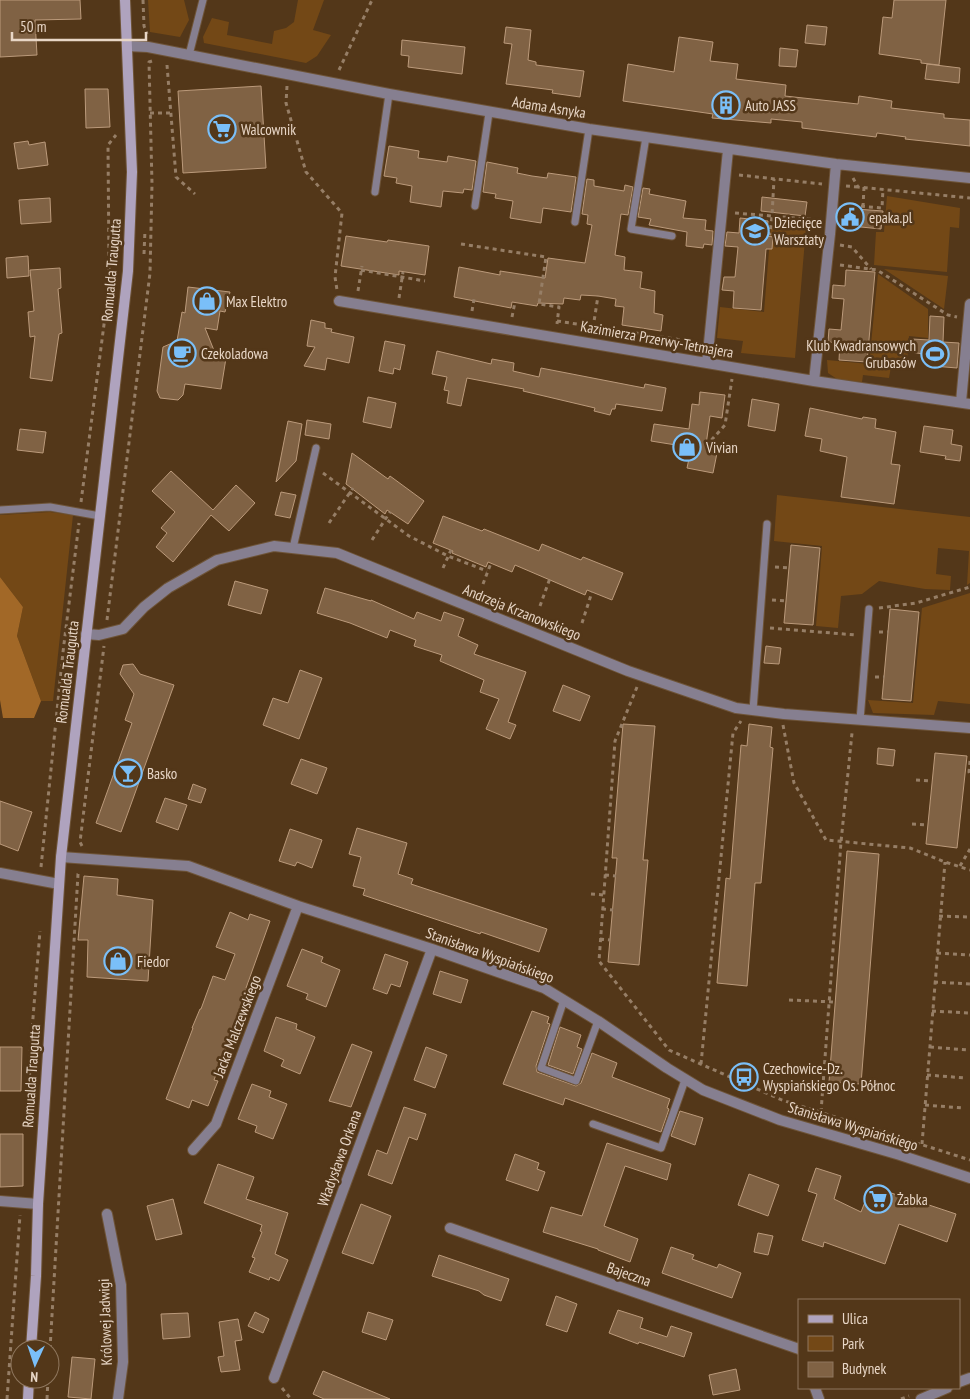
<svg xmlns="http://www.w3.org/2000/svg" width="970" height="1399" viewBox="0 0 970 1399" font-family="'PT Sans Narrow',sans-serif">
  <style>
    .green { fill: #734816 }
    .forest { fill: #a26827 }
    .building { fill: #806244; stroke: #bb9a7b }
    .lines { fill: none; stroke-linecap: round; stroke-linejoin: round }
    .lane-casing { stroke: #6e5438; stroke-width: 9 }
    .street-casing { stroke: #6e5438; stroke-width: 12 }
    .secondary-casing { stroke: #6e5438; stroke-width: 12 }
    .path { stroke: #967e66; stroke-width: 3; stroke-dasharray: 4 4; stroke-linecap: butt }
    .lane { stroke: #867f90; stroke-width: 7 }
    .street { stroke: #867f90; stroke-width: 10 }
    .secondary { stroke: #afa3be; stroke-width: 10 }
    .labels { text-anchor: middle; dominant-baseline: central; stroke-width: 5; stroke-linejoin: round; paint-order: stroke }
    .poi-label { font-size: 15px; fill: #e8d6c6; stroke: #533719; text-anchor: start }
    .street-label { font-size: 15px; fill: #e8d6c6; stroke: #533719 }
  </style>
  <rect width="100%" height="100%" fill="#533719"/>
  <!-- green -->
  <path class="green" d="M148,0H184L189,20L180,37L150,32Z
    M298,0H324L313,30L331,35L317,56L306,63L204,43L203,37L212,18L229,22L227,35L272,44L274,31L286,28L294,22Z
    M887,196L960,208L959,228L950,227L947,272L874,265L876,232H884Z
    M771,226L806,228L795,358L741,353L743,341L717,338L720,307L764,312Z
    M884,269L948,276L944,309Z
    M878,274L928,309V338L909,336L907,362L892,361L889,378L863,375L862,382L837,379L828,373L827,360L869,364Z
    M777,495L970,517V583L967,585L969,551L938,548L936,574L951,576L950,590L925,589L879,581L862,594L841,596L838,628L816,626L822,546L774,541Z
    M50,512L73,515L53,701H41L17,636L23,607L0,577V515Z
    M970,593V704L938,701L934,715L873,713L868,700L913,703L922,608Z"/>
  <!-- forest -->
  <path class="forest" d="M0,577L23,607L17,636L41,701L34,718H3L0,700Z"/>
  <!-- building -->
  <path class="building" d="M0,0H80L81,19L35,20L37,55L0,57Z
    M894,0H946L939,65L921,63V60L879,54L883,17L892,18Z
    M807,25L827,27L825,45L805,43Z
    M506,27L531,30L528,60L536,62V65L584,71L580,97L552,93L553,90L506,84L512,44L504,43Z
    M679,37L713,42L710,61L738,64L736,79L786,85L785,96L858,104L859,96L892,101L891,108L944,114V118L970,120V146L905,139L906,137L877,133L876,137L802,128V122L771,119V123L712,118L713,114L623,101L628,64L674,72Z
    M402,40L465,47L462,74L408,67L409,56L401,55Z
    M780,48L798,50L796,67L779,66Z
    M927,64L960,68L959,83L925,79Z
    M261,86L266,168L183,173L178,91Z
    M85,89H108L110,127L86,128Z
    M28,141L29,145L45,142L48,165L18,169L14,143Z
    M389,146L419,151L418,158L433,160L447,162L448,156L476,161L472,190L464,189L463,193L443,191L441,207L410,202L412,186L396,183L397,178L384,176Z
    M487,162L518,168L517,173L532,176L547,178L548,173L576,177L571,212L543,208L541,223L510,218L513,201L495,198L496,194L483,192Z
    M587,179L594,180V186L624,191L625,185L633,187L628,215L621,214L615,255L625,257L624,270L642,272L640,288L655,291L654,313L663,315L661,331L622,325L624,307L615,306L616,299L598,296L581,295L580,300L564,298L563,304L538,303L537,306L512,302L511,308L454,297L459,267L500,275V271L545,278L548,258L585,263L592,225L587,224L588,215L582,214Z
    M643,188L650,189L649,194L686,201L683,218L706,220L705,230L713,231L712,245L704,244L703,248L686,246L687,232L649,225L651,219L638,217Z
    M762,197L807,202L805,216L761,211Z
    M50,198L51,222L21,224L19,200Z
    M842,208L883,211L881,229L841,225Z
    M740,218L768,221L767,236L773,237L772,249H766L761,310L733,308L734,291L722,290L724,277H735L738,247L725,246L727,232L739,233Z
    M346,236L387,242L388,240L429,246L425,275L399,271V275L341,266Z
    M28,256L29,276L7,278L6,258Z
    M60,268L61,288L58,289L62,333L59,334L52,381L30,378L35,336L30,337L28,312L34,311L30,270Z
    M846,270L875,272L867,362L839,360L840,343L828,342L829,329L841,330L844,299L832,298L833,285L845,286Z
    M188,287L230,292L225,312L220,311L217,330L205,328L217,358H226L221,389L185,384L183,395L178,400L160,398L157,391L163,347L177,341L182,312L185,313Z
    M930,316L944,317L943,342L959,343L957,368L933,366L935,356L911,352L912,339L929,340Z
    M311,320L325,323V328L332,329L331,332L354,337L349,363L327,358L325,370L304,366L315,347L307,346Z
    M385,341L405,345L400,370L394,368L393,374L379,371Z
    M437,351L491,364L492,359L514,363L513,371L539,377L541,368L644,388L645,384L666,388L662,411L616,404L615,409H612L610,415L594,411L595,408L523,391L524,389L467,378L461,406L447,403L449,391L444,390L447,377L432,374Z
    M700,392L725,395L722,418L710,416L706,445L718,448L713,473L687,468L690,454L675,450L676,445L651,441L654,424L689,429L692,404L699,405Z
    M368,397L396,403L391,428L363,422Z
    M752,399L779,404L775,431L748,426Z
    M810,408L862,419L863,417L876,419L875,428L896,432L891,464L900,465L894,504L841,497L847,457L820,451L822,439L805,436Z
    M307,420L331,424L329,439L305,435Z
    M288,421L302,424L296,461L276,482Z
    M924,426L953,430L951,444L962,446L960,461L945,459L946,456L920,452Z
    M20,429L46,432L43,453L17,450Z
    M352,453L388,479L390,476L424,501L408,524L387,510L385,514L346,484Z
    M171,471L213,510L236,485L255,503L229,531L211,515L173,562L156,547L167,533L161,528L175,512L152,491Z
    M281,492L296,495L290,518L275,515Z
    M443,516L482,531L484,529L539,551L542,544L581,560L583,557L623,573L612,600L587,590L585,595L515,565L512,572L488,562L486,567L452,553L453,551L433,543Z
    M791,545L820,548L813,625L784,623Z
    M235,581L268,590L261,614L228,605Z
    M325,588L371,601V600L414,619L417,612L441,621L444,612L464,619L458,636L478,645L474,654L526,672L508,722L516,725L510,739L486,729L499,699L480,692L484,680L440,661L442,655L414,646L416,640L390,630L387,638L350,623L317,613Z
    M890,609L919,612L911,701L882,699Z
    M766,646L781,648L779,664L764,663Z
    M133,664L140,674L174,685L121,832L96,823L132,723L125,720L134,694L120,674L123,665Z
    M300,670L322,678L299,739L263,725L273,698L288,703Z
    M563,685L590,696L580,721L553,711Z
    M623,724L655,726L643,860H648L639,965L608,962L617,858H612Z
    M749,724L772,727L770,747L773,748L761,883H755L747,986L717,983L726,878L730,879L741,745L747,746Z
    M878,748L895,750L893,766L877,764Z
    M935,753L967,756L957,848L926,844Z
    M301,759L327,768L317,794L291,784Z
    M193,784L206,789L201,803L188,799Z
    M165,798L187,805L178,830L156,822Z
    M0,801L32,812L18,851L0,844Z
    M357,828L407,843L398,874L413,879L411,884L547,929L539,952L481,932L480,934L363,895L365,889L353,886L361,857L349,854Z
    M290,829L322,840L312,868L297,862L295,866L279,861Z
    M847,851L879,854L861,1084L829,1082Z
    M84,876L118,879L117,895L153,900L148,981L87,977L88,940H78Z
    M230,912L248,920L250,914L270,921L246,988L249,989L214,1080L218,1081L208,1106L192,1100L189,1108L166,1099L193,1028H192L200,1009H201L213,976L225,980L235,954L216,947Z
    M302,949L323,957L321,962L340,970L326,1007L306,999L308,994L287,986Z
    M385,954L408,962L400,987L391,984L387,994L373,989Z
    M440,971L468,980L461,1003L433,994Z
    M532,1011L549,1017L547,1023L550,1024L536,1066L537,1072L576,1086L581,1083L592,1053L617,1063L612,1077L670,1099L667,1108L669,1109L661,1132L565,1098L563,1105L503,1084Z
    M276,1017L297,1024L296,1029L315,1037L300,1074L281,1066L284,1060L264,1051Z
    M560,1027L581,1035L577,1047L582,1049L573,1074L548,1065Z
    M352,1044L372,1052L351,1107L329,1101Z
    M0,1047H22L21,1091H0Z
    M426,1047L447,1055L435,1088L414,1080Z
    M252,1084L271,1091L269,1097L287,1104L273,1139L255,1132L257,1126L238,1119Z
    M404,1107L426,1114L417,1140L409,1137L392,1184L368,1175L377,1150L387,1154Z
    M680,1111L703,1118L695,1145L671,1136Z
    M0,1134H23V1186L0,1187Z
    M607,1143L671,1164L667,1180L625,1166L604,1226L638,1239L630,1262L598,1250V1249L543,1232L551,1207L582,1216Z
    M515,1154L539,1163L537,1169L545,1172L538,1191L506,1180Z
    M218,1164L254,1177L246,1199L288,1213L275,1254L288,1260L279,1281L270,1277L269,1280L249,1272L255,1258L252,1257L262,1232L260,1231L262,1225L204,1203Z
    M816,1168L841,1176L834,1199L861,1212L869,1192L877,1188L897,1195L898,1192L929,1206V1205L956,1214L947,1242L899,1224L885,1264L824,1242L823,1247L802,1240L817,1194L808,1191Z
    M749,1174L779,1185L768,1216L738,1205Z
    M173,1199L182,1234L156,1240L147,1206Z
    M361,1204L391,1216L373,1264L342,1253Z
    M758,1233L773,1236L768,1255L754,1252Z
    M671,1247L694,1255L692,1259L717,1268L719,1264L741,1273L732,1298L662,1273Z
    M439,1255L509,1279L501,1301L484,1295L479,1291L432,1276Z
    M556,1296L577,1304L567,1332L546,1325Z
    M618,1310L643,1318L640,1328L667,1337L671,1326L692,1333L684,1357L639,1342L638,1344L609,1333Z
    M255,1312L269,1319L263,1333L248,1326Z
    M368,1312L393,1320L386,1340L362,1332Z
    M188,1313L190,1337L163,1339L161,1314Z
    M238,1319L242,1340L235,1341L240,1370L221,1372L218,1357L224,1356L219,1322Z
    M72,1357L95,1359L91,1399L68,1397Z
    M736,1369L740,1390L713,1395L709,1375Z
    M323,1371L390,1399H324L313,1394Z"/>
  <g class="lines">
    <!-- lane casing -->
    <g class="lane-casing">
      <path id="lane" d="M189,55L203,0
        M646,137L631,229L672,236
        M375,192L389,94
        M475,206L489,113
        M575,222L589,129
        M0,510L50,507L100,516
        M293,548L316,448
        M753,710L767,524
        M860,720L869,609
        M564,1000L541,1068L576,1081L598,1021
        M593,1124L661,1148L685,1080"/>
    </g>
    <!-- street casing -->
    <g class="street-casing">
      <path id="street" d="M127,46L148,47L389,94L589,129L836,164L970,178
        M339,301L814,381L970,404
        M707,363L728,150
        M814,381L830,234L836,164
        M961,402L970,304
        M86,634L99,635L123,629L144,607L168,588L217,560L274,546L337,553L628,671L736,708L784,714L970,728
        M61,857L188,866L298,906L432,949L544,988L598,1021L667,1068L703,1090L780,1120L900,1155L970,1178
        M0,873L59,884
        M193,1150L216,1124L298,906
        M0,1201L38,1204
        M107,1214L121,1285L123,1362L118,1399
        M450,1228L799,1349
        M274,1378L432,949
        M959,1382L970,1378
        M815,1388L819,1399
        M921,1399L947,1388"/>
    </g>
    <!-- secondary casing -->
    <g class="secondary-casing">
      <path id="secondary" d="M31,1349L36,1276L38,1204L61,857L128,271L132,172L125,0
        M28,1399L29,1379"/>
    </g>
    <!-- path -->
    <path class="path" d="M143,0L144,26L147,34
      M167,65L176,177L195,194
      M339,70L372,0
      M287,86L286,103L306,172L342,213L335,277L337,290
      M150,113H171
      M739,175L822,184
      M853,178L858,187L970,198
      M846,186L858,187
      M845,205L882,208L883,189
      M863,207L864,187
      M735,213L772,216L774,179
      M767,233L770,234L772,216L818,220
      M461,244L546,257L539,304L559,307L557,324
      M840,245L852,247L871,269
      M144,254L145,230
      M840,265L877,270L948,315L957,317
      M361,270L425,281
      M358,291L362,266
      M399,298L403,272
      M472,311L474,299
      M512,317L515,302
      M557,321L682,340
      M593,328L598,296
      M706,446L725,425L732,379
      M323,473L409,536L448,556L487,571
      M81,502L106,309L109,269L108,145L116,135
      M329,523L353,488
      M372,540L390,512
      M775,567L789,568
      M443,568L451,550
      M483,584L491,563
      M772,600L786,601
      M540,606L550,578
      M879,608L916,603L970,587
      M107,620L150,273L152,184L149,62L152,61
      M582,623L592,592
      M770,628L856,635
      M879,632H888
      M875,677H884
      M637,687L615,741L599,961L669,1050L782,1100L970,1160
      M783,725L794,783L826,840L910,848L945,862L970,870
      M970,761L969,772L970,775
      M916,780L932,781
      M912,824L928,825
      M82,846L80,842L104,646
      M960,866L970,849
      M41,867L63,652L79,523
      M605,875L616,876
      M591,894L604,895
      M602,909L613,910
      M939,916L970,917
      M600,939L610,940
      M937,953L970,955
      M934,982L970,984
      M789,1000L835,1002
      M932,1011L969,1013
      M930,1047L968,1050
      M701,1064L733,733L741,721
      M927,1075L966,1078
      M925,1105L963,1108
      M29,1107L30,1055L40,931
      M821,1112L841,842L852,733
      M922,1144L945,862
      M50,1349L78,874L80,871
      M282,1388L291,1399
      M7,1399L20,1215
      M47,1399L48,1379
      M901,1399L909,1396"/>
    <!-- lane -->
    <use href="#lane" class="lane"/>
    <!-- street -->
    <use href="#street" class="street"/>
    <!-- secondary -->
    <use href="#secondary" class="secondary"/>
  </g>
  <!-- icons -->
  <defs>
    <g id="building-ring" transform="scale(1.4375)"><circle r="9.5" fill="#533719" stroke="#7abff8" stroke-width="1.5"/><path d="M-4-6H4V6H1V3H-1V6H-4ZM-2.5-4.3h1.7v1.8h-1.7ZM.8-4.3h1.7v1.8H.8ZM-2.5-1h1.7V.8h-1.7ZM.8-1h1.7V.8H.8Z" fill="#7abff8"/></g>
    <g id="supermarket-ring" transform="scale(1.4375)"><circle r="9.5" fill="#533719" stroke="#7abff8" stroke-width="1.5"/><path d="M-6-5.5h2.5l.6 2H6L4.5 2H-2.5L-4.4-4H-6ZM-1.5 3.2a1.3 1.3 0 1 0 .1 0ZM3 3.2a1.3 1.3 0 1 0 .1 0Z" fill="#7abff8"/></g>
    <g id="civic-ring" transform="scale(1.4375)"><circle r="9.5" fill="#533719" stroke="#7abff8" stroke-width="1.5"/><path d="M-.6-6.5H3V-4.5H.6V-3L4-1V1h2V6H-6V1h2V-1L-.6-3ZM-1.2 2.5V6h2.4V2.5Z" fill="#7abff8"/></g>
    <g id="school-ring" transform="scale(1.4375)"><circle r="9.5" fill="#533719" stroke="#7abff8" stroke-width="1.5"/><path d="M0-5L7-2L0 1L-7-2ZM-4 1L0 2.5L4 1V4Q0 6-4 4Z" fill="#7abff8"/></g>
    <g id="shop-ring" transform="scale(1.4375)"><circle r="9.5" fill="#533719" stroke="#7abff8" stroke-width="1.5"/><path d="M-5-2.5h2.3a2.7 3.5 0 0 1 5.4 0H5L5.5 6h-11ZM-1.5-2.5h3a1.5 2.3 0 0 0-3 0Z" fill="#7abff8"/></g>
    <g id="cafe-ring" transform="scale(1.4375)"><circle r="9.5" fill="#533719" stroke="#7abff8" stroke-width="1.5"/><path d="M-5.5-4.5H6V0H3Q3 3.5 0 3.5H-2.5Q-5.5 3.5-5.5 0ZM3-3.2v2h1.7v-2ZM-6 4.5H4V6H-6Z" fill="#7abff8"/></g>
    <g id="stadium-ring" transform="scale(1.4375)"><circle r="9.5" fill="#533719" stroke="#7abff8" stroke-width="1.5"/><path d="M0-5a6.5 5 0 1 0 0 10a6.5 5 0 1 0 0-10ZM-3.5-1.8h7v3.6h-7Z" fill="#7abff8"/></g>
    <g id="bar-ring" transform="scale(1.4375)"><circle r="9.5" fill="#533719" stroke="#7abff8" stroke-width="1.5"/><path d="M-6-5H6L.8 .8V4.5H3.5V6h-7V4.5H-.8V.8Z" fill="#7abff8"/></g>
    <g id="bus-ring" transform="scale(1.4375)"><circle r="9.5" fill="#533719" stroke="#7abff8" stroke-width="1.5"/><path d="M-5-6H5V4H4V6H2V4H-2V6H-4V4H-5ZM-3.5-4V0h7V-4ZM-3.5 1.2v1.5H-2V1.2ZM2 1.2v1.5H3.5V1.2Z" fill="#7abff8"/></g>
  </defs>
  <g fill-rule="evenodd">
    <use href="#building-ring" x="726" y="105"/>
    <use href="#supermarket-ring" x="222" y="129"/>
    <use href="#civic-ring" x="850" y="217"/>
    <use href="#school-ring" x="755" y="231"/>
    <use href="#shop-ring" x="207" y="301"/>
    <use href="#cafe-ring" x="182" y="353"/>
    <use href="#stadium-ring" x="935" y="354"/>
    <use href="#shop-ring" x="687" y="447"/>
    <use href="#bar-ring" x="128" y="773"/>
    <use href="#shop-ring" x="118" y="961"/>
    <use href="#bus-ring" x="744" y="1077"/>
    <use href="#supermarket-ring" x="878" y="1199"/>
  </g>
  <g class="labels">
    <!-- poi labels -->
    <g class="poi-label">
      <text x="745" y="105">Auto JASS</text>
      <text x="241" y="129">Walcownik</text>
      <text x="869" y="217">epaka.pl</text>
      <text x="774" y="222">Dziecięce<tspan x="774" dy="17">Warsztaty</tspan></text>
      <text x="226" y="301">Max Elektro</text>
      <text x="916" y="345" text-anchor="end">Klub Kwadransowych<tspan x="916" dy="17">Grubasów</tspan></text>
      <text x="201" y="353">Czekoladowa</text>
      <text x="706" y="447">Vivian</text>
      <text x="147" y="773">Basko</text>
      <text x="137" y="961">Fiedor</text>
      <text x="763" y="1068">Czechowice-Dz.<tspan x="763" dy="17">Wyspiańskiego Os. Północ</tspan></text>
      <text x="897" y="1199">Żabka</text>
    </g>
    <!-- street labels -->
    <g class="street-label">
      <text transform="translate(549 107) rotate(9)">Adama Asnyka</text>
      <text transform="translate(111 270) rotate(-85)">Romualda Traugutta</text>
      <text transform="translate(657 339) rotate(10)">Kazimierza Przerwy-Tetmajera</text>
      <text transform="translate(522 612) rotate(22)">Andrzeja Krzanowskiego</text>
      <text transform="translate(67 672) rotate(-83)">Romualda Traugutta</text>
      <text transform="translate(490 955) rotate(20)">Stanisława Wyspiańskiego</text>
      <text transform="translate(237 1026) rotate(-69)">Jacka Malczewskiego</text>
      <text transform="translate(31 1076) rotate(-86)">Romualda Traugutta</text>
      <text transform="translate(853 1126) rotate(17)">Stanisława Wyspiańskiego</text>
      <text transform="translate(339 1158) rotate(-70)">Władysława Orkana</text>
      <text transform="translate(629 1274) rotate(19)">Bajeczna</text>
      <text transform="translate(105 1322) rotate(-92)">Królowej Jadwigi</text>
    </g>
  </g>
  <!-- legend -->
  <rect x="798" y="1299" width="162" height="90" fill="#533719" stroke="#8f775e"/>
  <rect x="808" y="1315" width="25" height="8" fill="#afa3be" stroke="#8f775e"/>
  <text x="842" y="1324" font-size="15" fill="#e8d6c6">Ulica</text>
  <rect x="808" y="1336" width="25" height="15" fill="#734816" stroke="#8f775e"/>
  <text x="842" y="1349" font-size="15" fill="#e8d6c6">Park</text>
  <rect x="808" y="1362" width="25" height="15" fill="#806244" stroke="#8f775e"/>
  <text x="842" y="1374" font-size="15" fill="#e8d6c6">Budynek</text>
  <!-- north arrow -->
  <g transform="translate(35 1364) rotate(183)"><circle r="24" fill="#533719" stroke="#8f775e"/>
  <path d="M0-4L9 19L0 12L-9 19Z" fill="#7abff8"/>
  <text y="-8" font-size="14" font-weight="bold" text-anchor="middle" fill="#e8d6c6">N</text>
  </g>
  <!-- scale -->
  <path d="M12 32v8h134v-8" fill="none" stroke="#e8d6c6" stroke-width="2.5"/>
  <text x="20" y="32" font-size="15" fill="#e8d6c6" stroke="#533719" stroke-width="4" paint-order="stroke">50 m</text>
</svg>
